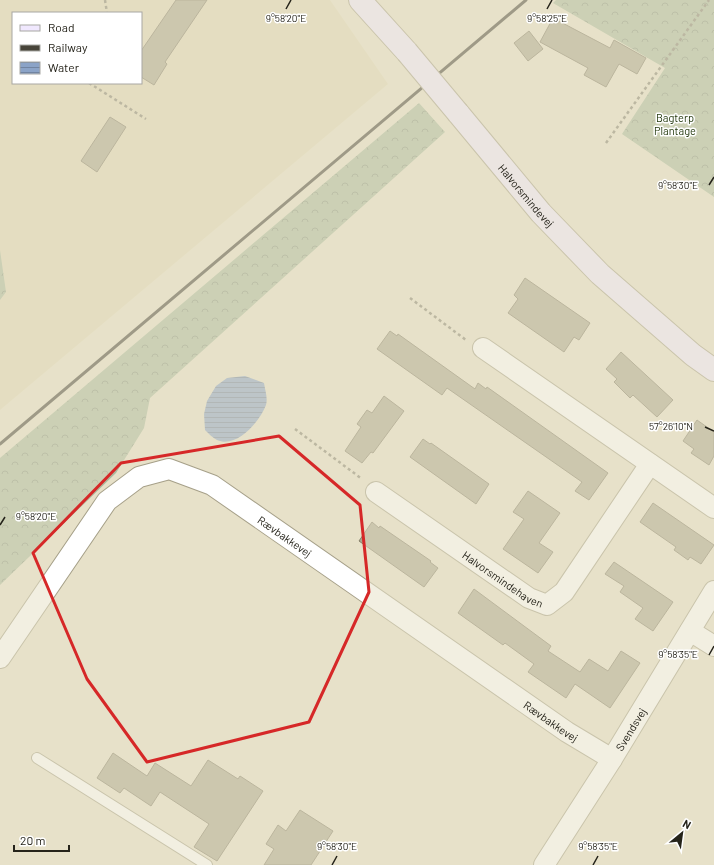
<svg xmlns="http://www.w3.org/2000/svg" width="714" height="865" viewBox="0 0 714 865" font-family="Barlow,sans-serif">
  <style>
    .built { fill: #e1d8b9; fill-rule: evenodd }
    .forest { fill: url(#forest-crowns) }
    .water { fill: url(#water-rules) }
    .building { fill: #aca68f; stroke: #857f69 }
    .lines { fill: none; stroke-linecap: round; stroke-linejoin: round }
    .lane-casing { stroke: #a6a089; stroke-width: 12 }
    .street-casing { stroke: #a6a089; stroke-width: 22 }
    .secondary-casing { stroke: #a6a089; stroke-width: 24 }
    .path { stroke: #888473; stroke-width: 2.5; stroke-dasharray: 3 3; stroke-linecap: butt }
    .lane { stroke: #fff; stroke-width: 10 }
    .street { stroke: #fff; stroke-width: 20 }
    .secondary { stroke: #f0e8fe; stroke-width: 22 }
    .rail { stroke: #474439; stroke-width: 3 }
    .secondary-bridge-casing { stroke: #a6a089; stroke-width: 24; stroke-linecap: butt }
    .secondary-bridge { stroke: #f0e8fe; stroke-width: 22 }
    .marked { fill: none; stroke: #d62828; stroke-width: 3; stroke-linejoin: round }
    .ticks { fill: none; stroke: #25231a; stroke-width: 1.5 }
    .labels { text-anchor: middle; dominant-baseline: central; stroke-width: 3; stroke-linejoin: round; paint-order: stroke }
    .park-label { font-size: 11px; fill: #1e3408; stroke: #fff }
    .street-label { font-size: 11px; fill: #25231a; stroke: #fff }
    .ticks-label { font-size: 10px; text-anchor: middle; fill: #25231a; stroke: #fff; stroke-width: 3; stroke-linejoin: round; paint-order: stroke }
  </style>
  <defs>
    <pattern id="forest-crowns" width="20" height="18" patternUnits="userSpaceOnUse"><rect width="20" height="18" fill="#aaba9e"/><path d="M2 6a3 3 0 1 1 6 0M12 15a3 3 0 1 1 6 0" fill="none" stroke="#8a9780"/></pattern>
    <pattern id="water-rules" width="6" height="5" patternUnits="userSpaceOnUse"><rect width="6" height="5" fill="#8ba3c7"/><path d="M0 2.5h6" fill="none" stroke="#7184a1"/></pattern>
  </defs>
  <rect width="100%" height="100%" fill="#e7e1c9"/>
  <!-- built -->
  <path class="built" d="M0,0H330L388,84L0,410ZM13,13H141V83H13Z"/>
  <!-- forest -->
  <path class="forest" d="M556,0H714V197L622,134L665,68L553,3Z
    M419,103L445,132L150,398L144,428L116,473L0,585V458Z
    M0,250L6,292L0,300Z"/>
  <!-- water -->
  <path class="water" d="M245,376L264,383C265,390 268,398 266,405C260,421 237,449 217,440C213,438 208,433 205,430L204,414L207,401L216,386L227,378Z"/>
  <!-- building -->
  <path class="building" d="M176,0H207L165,62L167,64L154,85L141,77V51Z
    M553,18L610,48L614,40L646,58L637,74L619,64L606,87L584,75L588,68L540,42Z
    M529,31L543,49L528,61L514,43Z
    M110,117L126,127L97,172L81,161Z
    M525,278L590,323L579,340L574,337L564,352L508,313L518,299L514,295Z
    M390,331L397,336L398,334L475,389L478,383L486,389L487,387L608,473L589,500L575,491L582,482L447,388L442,395L377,349Z
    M621,352L673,400L657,417L633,395L630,398L614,382L617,379L606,369Z
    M384,396L404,411L373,453L371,452L362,463L345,451L361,427L357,424L367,410L372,413Z
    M697,420L714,432V456L709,465L691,453L694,449L683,441Z
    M423,439L430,444L431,443L489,484L476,504L410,457Z
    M528,491L560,513L539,543L553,552L538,573L503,549L524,519L513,512Z
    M653,503L714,545L701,564L690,557L688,560L674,550L676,547L640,522Z
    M372,522L379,528L380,526L431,561L430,562L438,568L424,587L359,541Z
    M614,562L673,602L653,631L635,619L643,608L620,592L624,586L605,574Z
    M474,589L551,646L548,651L580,672L589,659L608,671L621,651L640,663L610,708L575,684L566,698L528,672L534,664L505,643L503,645L458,613Z
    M113,753L147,776L155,763L191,786L208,760L238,779L240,776L263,791L217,861L194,847L209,824L160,792L151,806L124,788L120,793L97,778Z
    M300,810L333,831L311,865H264L274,849L266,844L278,825L286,831Z"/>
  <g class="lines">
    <!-- lane casing -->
    <g class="lane-casing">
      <path id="lane" d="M37,758L207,865"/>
    </g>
    <!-- street casing -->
    <g class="street-casing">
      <g id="street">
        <path d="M483,348L714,508"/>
        <path id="s1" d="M376,492L529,598L547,605L564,592L650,464"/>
        <path d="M690,631L714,646"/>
        <path id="s2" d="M0,658L107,501L139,477L169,469L212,485L567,732L612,759"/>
        <path id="s3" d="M544,865L612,759L714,591"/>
      </g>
    </g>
    <!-- secondary casing -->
    <g class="secondary-casing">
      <g id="secondary">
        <path d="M360,0L407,52"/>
        <path id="s4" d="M458,113L541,213L600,274L693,355L714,370"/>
      </g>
    </g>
    <!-- path -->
    <path class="path" d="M105,0L107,13
      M89,83L146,119
      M606,143L709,0
      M410,298L466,340
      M295,429L362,479"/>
    <!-- lane -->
    <use href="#lane" class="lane"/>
    <!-- street -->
    <use href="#street" class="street"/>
    <!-- secondary -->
    <use href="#secondary" class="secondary"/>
    <!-- rail -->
    <path class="rail" d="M0,444L526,0"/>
    <!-- secondary-bridge casing -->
    <g class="secondary-bridge-casing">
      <path id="secondary-bridge" d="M407,52L458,113"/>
    </g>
    <!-- secondary-bridge -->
    <use href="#secondary-bridge" class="secondary-bridge"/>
  </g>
  <!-- marked area -->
  <path d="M0 0H714V865H0ZM279,436L360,505L369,592L309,722L147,762L87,679L33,553L121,463Z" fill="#e7e1c9" fill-opacity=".55" fill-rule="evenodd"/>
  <path class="marked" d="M279,436L360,505L369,592L309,722L147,762L87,679L33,553L121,463Z"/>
  <!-- ticks -->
  <path class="ticks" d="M286,9L291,0M547,9L552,0M709,185L714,177M705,427L714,431M0,525L5,517M709,655L714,646M332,865L337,856M593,865L598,856"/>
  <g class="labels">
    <!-- park labels -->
    <g class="park-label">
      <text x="675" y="117">Bagterp<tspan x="675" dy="13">Plantage</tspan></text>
    </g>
    <!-- street labels -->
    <g class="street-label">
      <text stroke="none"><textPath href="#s4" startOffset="107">Halvorsmindevej</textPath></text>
      <text stroke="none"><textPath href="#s2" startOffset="396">Rævbakkevej</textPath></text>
      <text stroke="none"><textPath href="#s1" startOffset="154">Halvorsmindehaven</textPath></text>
      <text stroke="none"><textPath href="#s2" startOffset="720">Rævbakkevej</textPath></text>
      <text stroke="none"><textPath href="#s3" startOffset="161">Svendsvej</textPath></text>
    </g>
  </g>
  <g class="ticks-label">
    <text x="286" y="22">9°58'20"E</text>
    <text x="547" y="22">9°58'25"E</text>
    <text x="678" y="189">9°58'30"E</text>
    <text x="671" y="430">57°26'10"N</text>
    <text x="36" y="520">9°58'20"E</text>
    <text x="678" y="658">9°58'35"E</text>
    <text x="337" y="850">9°58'30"E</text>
    <text x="598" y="850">9°58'35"E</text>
  </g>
  <!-- legend -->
  <rect x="12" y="12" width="130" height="72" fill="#ffffff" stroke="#a8a7a3"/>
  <rect x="20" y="25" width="20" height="6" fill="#f0e8fe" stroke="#a8a7a3"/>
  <text x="48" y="32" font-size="12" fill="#25231a">Road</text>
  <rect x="20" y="45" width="20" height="6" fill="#474439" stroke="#a8a7a3"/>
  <text x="48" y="52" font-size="12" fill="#25231a">Railway</text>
  <rect x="20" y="62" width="20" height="12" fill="url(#water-rules)" stroke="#a8a7a3"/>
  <text x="48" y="72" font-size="12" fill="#25231a">Water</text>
  <!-- north arrow -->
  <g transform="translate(682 833) rotate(29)" stroke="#ffffff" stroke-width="3" paint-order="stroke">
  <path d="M0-3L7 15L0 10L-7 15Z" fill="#25231a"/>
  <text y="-6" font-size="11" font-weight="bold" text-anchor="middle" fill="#25231a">N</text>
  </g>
  <!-- scale -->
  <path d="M14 845v6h55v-6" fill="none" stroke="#25231a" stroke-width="2"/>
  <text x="20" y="845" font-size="12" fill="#25231a" stroke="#ffffff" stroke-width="3" paint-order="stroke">20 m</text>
</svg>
